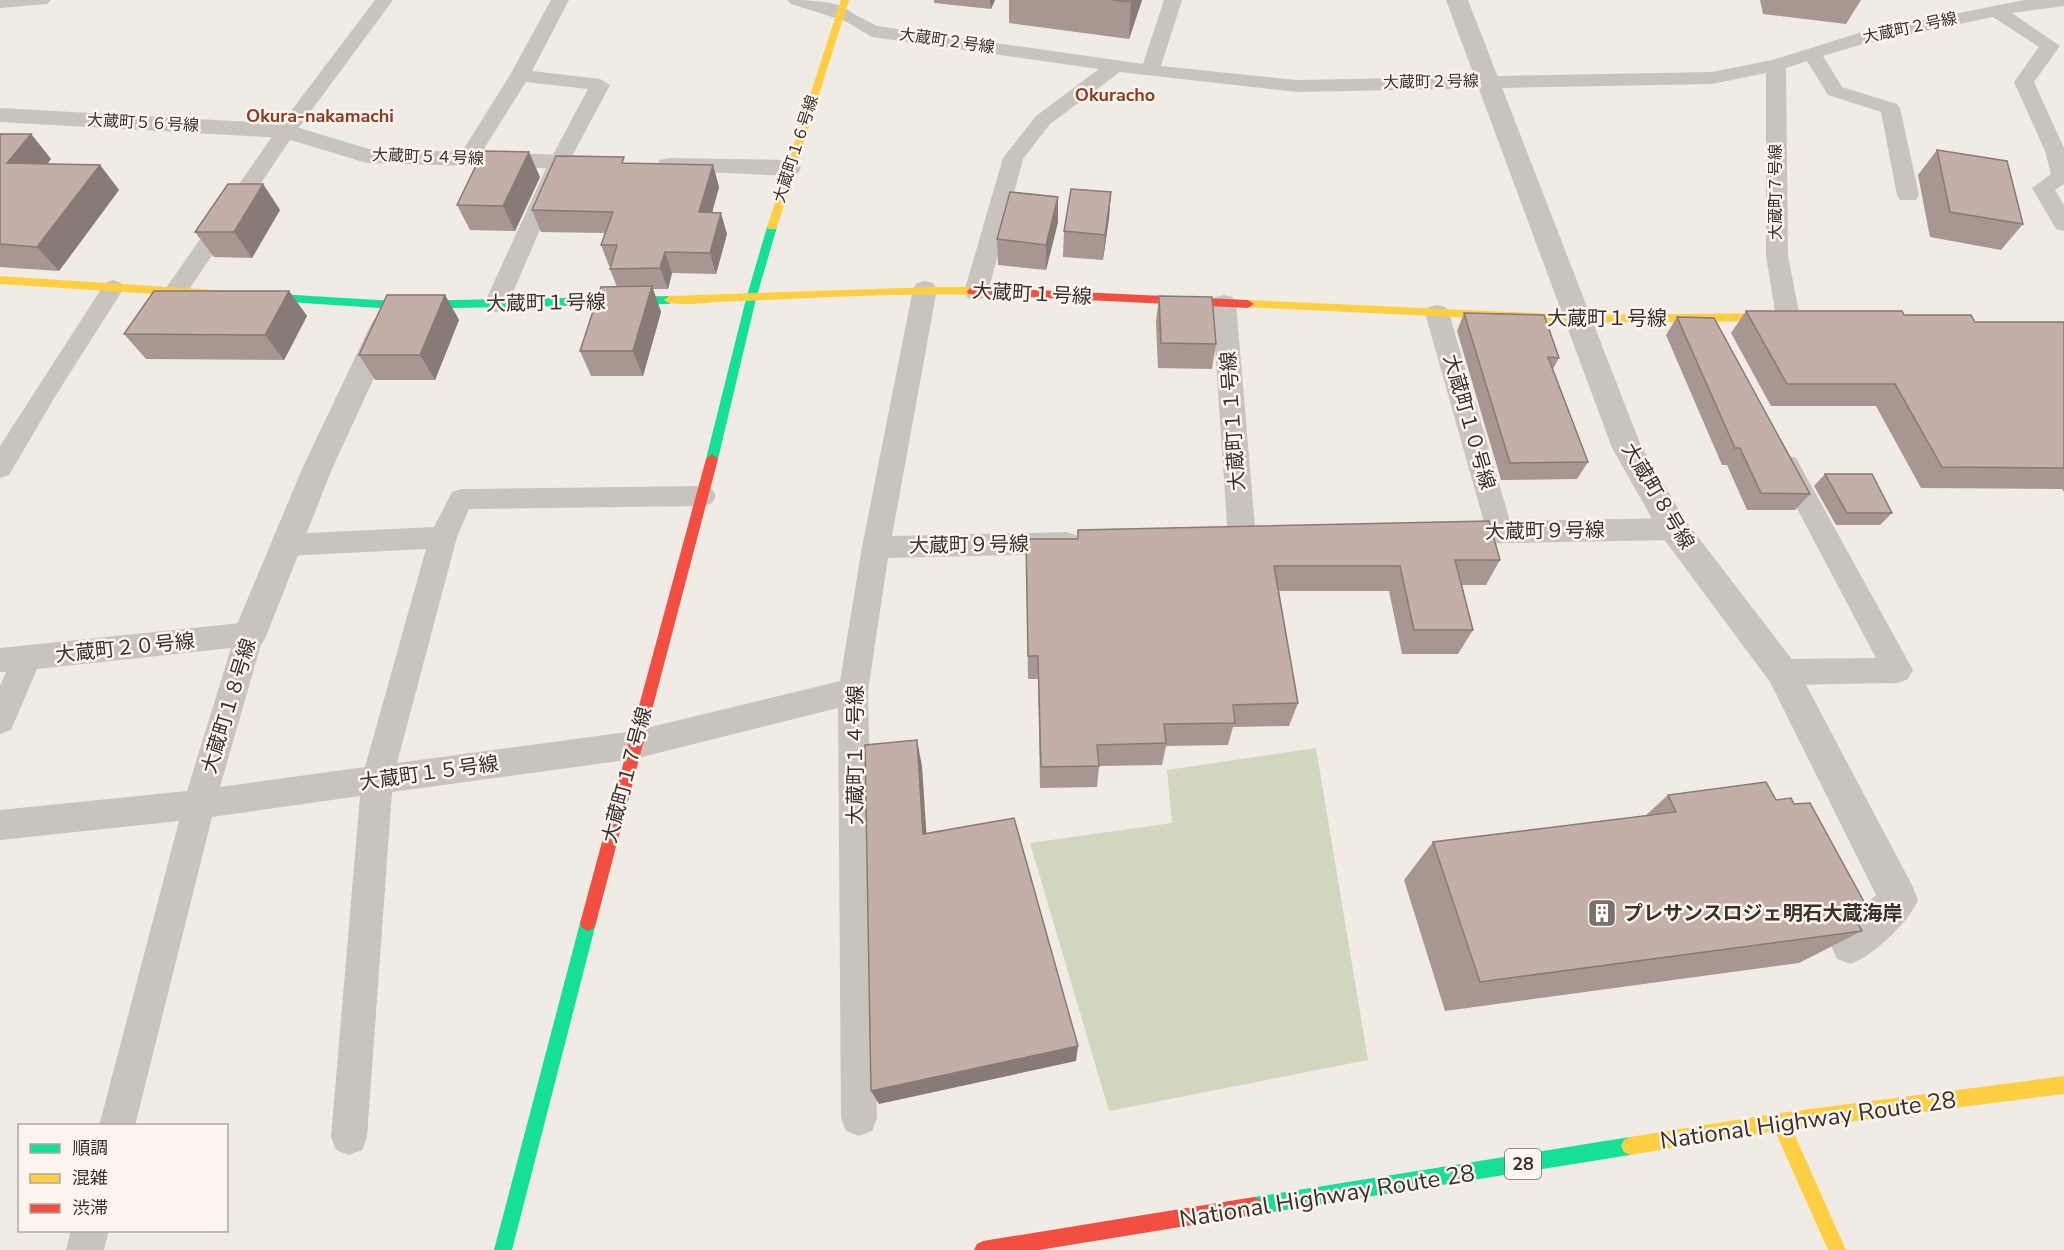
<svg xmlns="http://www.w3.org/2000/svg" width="2064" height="1250" viewBox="0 0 2064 1250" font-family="'Nunito Sans','Noto Sans JP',sans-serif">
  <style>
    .green { fill: #d1d6bf }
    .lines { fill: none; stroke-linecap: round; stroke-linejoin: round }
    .lane { fill: #c9c3be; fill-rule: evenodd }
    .street { fill: #c9c3be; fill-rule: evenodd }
    .fast { fill: #16e098; fill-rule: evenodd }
    .slow { fill: #ffcf43; fill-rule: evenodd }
    .jam { fill: #f24e42; fill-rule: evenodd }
    .wall { fill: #a89690 }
    .shaded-wall { fill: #887a75 }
    .building { fill: #c3afa7; stroke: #887a75; stroke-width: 1.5 }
    .labels { text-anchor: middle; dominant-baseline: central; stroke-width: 5; stroke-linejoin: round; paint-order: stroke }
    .far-street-label { font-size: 16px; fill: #3b302b; stroke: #fbf5ee }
    .far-neighbourhood-label { font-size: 18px; font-weight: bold; fill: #8c3b22; stroke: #fbf5ee }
    .shield { fill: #fbf5ee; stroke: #756b66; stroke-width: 1.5 }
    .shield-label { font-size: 18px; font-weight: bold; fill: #3b302b }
    .street-label { font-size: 20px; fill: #3b302b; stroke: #fbf5ee }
    .poi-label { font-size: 20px; font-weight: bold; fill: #3b302b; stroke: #fbf5ee; text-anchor: start }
    .near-street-label { font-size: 24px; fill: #3b302b; stroke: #fbf5ee }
  </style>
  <rect width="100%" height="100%" fill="#f0ebe5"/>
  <!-- green -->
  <path class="green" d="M1316,748L1368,1060L1109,1111L1030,843L1172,823L1167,770Z"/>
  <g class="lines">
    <!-- lane -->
    <path class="lane" d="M375,0H393L294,134L184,297L176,299L168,297L164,291L168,285L279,127Z
      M551,0H569L532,71L600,79L610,85L569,162L508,304L504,310L496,312L488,310L484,304L549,162L588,89L526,82L475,163H461L458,158L510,75Z
      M1164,0H1182L1161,66L1297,80L1712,72L1772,60L1859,33L2024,0H2064V6L2012,13L2060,46L2034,82L2064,148V184L2055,190L2064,205V231L2056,229L2032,188L2051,174L2045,151L2014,82L2039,47L1993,17L1863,44L1823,56L1842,87L1897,104L1900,108L1919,195L1916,200H1900L1897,195L1881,112L1828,95L1807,61L1786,68L1788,256L1800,317L1796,323L1788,325L1780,323L1776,317L1766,256V73L1712,84L1297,92L1120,72L1050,124L1023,159L988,292L984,298L976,300L968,298L964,292L1003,158L1036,116L1099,69L872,37L833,14L842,8L877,26L1143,64Z
      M113,280L121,283L124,288L56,395L9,475L0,478V446L105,283Z
      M925,281L933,283L937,289L892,536L1066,532L1076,535L1080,543L1076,551L1066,554L888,558L868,691L877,1118L872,1131L859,1136L846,1131L841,1118L838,708L634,759L392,792L367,1137L362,1150L349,1155L336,1150L331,1137L360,796L212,817L135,1126H99L179,821L0,840V810L187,791L231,648L37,669L11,730L0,734V686L6,672H0V648L250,622L260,625L264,634L220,787L365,767L426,549L286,556L276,553L272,545L276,537L286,534L434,527L452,492L461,489L703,486L712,489L716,496L712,503L703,506L469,509L457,537L397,763L634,731L840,681L862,547L913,289L917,283Z
      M1224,295L1232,297L1236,303L1256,539L1252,547L1242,550L1232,547L1228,539L1212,303L1216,297Z
      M1437,305L1445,307L1449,313L1510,521L1674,518L1684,521L1687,529L1684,537L1674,540L1454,544L1444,541L1441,533L1444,525L1454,522H1484L1425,313L1429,307Z
      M1787,455L1796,458L1908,661L1913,670L1908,679L1898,683L1782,685L1772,681L1767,672L1772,663L1782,659L1876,658L1774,465L1778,458Z
      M71,1230H109L104,1250H66Z"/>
    <!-- street -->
    <path class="street" d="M0,0H51L47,4L0,8Z
      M787,0C805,0 842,0 853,14L850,19L842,20L791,4Z
      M1446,0H1468L1641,446L1685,520L1794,662L1913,887L1918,900C1908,923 1874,955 1851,964L1837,959L1831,945L1837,931L1876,895L1770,682L1663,538L1612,448Z
      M0,108L286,124L369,149L600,156L609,158L612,163L609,168L600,170L367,163L284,138L0,122Z
      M669,158L789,160L798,163L801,168L798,173L789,176L660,170L657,165L660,160Z
      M384,317L394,319L398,326L332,469L267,634L262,644L250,648L238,644L233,634L302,469L370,326L374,319Z"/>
    <!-- fast -->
    <path class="fast" d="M772,224L777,227L756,299L718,459L712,464L706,459L746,299L767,227Z
      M245,292L394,301L669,296L674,300L669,304L394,309L241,299V293Z
      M588,915L594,918L596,923L512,1250H494L580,923L582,918Z
      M1630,1137L1636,1140L1639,1146L1636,1152L1630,1155L1254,1215L1248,1212L1245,1206L1248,1200L1254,1197Z"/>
    <!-- slow -->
    <path class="slow" d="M841,0H849L777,227L776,229H768L767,227Z
      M0,276L245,292L250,296L245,300L0,284Z
      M934,287H972L977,291L972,295C887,293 802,299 717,302C706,303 671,307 664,300L669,296Z
      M1248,300L1578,315L1786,313L1792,317L1786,321L1578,323L1244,307V301Z
      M2064,1076V1094L1792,1129L1846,1250H1828L1775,1131L1630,1155L1624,1152L1621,1146L1624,1140L1630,1137L1780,1113Z"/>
    <!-- jam -->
    <path class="jam" d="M972,287L1248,300L1254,304L1248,308L968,294L967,291Z
      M712,454L718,459L596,923L594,928L588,931L582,928L580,923L706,459Z
      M1254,1197L1260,1200L1263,1206L1260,1212L1254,1215L1039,1250H974L977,1244L983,1241Z"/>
  </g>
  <!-- wall -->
  <path class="wall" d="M934,0H995L991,9L934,3Z
    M1009,0H1142L1129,39L1009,23Z
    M1760,0H1861L1846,24L1763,14Z
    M0,134H31L51,159L47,164L100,165L119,190L59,271L0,267Z
    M1937,150L2023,224L2001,250L1930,237L1918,175Z
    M626,163L713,165L719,187L712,213L727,234L716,274L672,273L668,289H653L661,312L643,376H591L580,351L617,287L610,269L611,266H609L601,245L605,233L541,232L532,210Z
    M540,177L515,231L470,230L457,205Z
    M263,184L280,210L252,258L214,257L195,232Z
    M1111,192L1109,218L1103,260L1063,257L1064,231Z
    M1058,222L1046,270L998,265L997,239Z
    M289,291L307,316L284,360L146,359L124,334Z
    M445,295L459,320L435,380H375L359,355Z
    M1159,296L1216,344L1212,369L1158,368L1156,322Z
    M1746,311L1904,315L1975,322H2064V492L2062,489L1921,488L1876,406H1771L1731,333Z
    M1464,313L1559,358L1553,369L1588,462L1577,479L1501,480L1457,331Z
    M1677,317L1810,494L1795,510H1747L1727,465H1722L1666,335Z
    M1825,474L1892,513L1880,525H1836L1814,486Z
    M1078,530L1500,560L1486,585H1462L1473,630L1458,654H1402L1389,591H1279L1298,703L1289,726L1233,727L1228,745L1166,746L1162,765L1099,766L1097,787L1040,788L1038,679H1028L1026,539H1078Z
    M1668,795L1776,800L1794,804L1869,911L1855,918L1862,931L1799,963L1445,1011L1404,880L1433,842L1645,816Z"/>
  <!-- shaded-wall -->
  <path class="shaded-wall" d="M990,0H995L991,9Z
    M1132,0H1142L1129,39L1131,2Z
    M31,134L51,159L28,188L7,163Z
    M529,152L540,177L515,231L503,206Z
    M100,165L119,190L59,271L37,247Z
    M713,165L719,187L706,234L699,212Z
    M263,184L280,210L252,258L234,232Z
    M1111,192L1109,218L1103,260L1105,235Z
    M1058,197V222L1046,270V245Z
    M721,213L727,234L716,274L710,253Z
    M665,252L672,273L668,289L660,268Z
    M652,286L661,312L643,376L633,351Z
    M289,291L307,316L284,360L265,335Z
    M445,295L459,320L435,380L420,355Z
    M917,740L922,766L928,857L923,834Z
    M1078,1046L1076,1061L879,1104L871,1091Z"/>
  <!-- building -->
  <path class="building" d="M1112,0H1132L1131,2Z
    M0,134H31L7,163L100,165L37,247L0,244Z
    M1937,150L2007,161L2023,224L1950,212Z
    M483,151L529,152L503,206L457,205Z
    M556,156L624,157L622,163L713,165L699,212L721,213L710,253L665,252L660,268L610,269L617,245H601L613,212L532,210Z
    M228,184H263L234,232H195Z
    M1071,189L1111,192L1105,235L1064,231Z
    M1010,192L1058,197L1046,245L997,239Z
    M652,286L633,351H580L601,287Z
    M154,291H289L265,335L124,334Z
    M387,295H445L420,355H359Z
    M1159,296L1212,297L1216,344L1161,343Z
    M1746,311H1902L1904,315H1971L1975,322H2064V468L1942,467L1895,384H1787Z
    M1464,313L1544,315L1559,358L1548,357L1588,462L1510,463Z
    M1677,317L1714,318L1810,494L1761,493L1740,448H1735Z
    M1825,474H1872L1892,513H1847Z
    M1489,521L1500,560H1455L1473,630H1414L1400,566H1274L1298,703L1233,705L1235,723L1164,724L1166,743L1097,745L1099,766L1041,767L1038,656H1028L1026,539H1078V530Z
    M917,740L923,834L1014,818L1078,1046L871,1091L865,745Z
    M1766,782L1776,800L1791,798L1794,804L1810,803L1869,911L1852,913L1862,931L1480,982L1433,842L1676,812L1668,795Z"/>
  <!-- icons -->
  <defs>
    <g id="building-square" transform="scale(1.5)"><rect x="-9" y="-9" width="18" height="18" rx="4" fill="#7a716c" stroke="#fbf5ee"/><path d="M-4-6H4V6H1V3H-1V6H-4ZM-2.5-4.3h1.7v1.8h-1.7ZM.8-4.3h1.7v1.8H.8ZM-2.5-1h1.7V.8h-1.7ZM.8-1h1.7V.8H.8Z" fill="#fff"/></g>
  </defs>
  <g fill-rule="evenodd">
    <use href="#building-square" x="1602" y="913"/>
  </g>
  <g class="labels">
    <!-- far-street labels -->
    <g class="far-street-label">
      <text transform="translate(1910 28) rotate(-12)">大蔵町２号線</text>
      <text transform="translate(947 41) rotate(8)">大蔵町２号線</text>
      <text transform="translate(1431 82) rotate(-1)">大蔵町２号線</text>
      <text transform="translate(143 123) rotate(3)">大蔵町５６号線</text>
      <text transform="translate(796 149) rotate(-72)">大蔵町１６号線</text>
      <text transform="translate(428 157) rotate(2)">大蔵町５４号線</text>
      <text transform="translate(1776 192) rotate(-90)">大蔵町７号線</text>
    </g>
    <!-- far-neighbourhood labels -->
    <g class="far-neighbourhood-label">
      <text x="1115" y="95">Okuracho</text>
      <text x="320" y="116">Okura-nakamachi</text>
    </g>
    <!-- shield labels -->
    <rect class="shield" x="1505" y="1149" width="36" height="30" rx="4.5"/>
    <g class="shield-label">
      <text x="1523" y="1164">28</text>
    </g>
    <!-- street labels -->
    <g class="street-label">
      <text transform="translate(1032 294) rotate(3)">大蔵町１号線</text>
      <text transform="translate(546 303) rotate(-1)">大蔵町１号線</text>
      <text x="1607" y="318">大蔵町１号線</text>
      <text transform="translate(1233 421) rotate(-94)">大蔵町１１号線</text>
      <text transform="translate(1469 422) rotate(74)">大蔵町１０号線</text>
      <text transform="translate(1658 496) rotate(59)">大蔵町８号線</text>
      <text transform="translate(1545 531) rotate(-1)">大蔵町９号線</text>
      <text transform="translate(969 545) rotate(-1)">大蔵町９号線</text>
      <text transform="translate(125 648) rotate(-6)">大蔵町２０号線</text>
      <text transform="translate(229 706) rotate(-73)">大蔵町１８号線</text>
      <text transform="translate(855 755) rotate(-90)">大蔵町１４号線</text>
      <text transform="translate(429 773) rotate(-8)">大蔵町１５号線</text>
      <text transform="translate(627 775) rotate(-75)">大蔵町１７号線</text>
    </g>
    <!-- poi labels -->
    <g class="poi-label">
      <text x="1623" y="913">プレサンスロジェ明石大蔵海岸</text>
    </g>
    <!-- near-street labels -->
    <g class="near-street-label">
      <text transform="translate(1808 1120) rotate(-8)">National Highway Route 28</text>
      <text transform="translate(1327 1196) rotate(-9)">National Highway Route 28</text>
    </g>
  </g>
  <!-- legend -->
  <rect x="18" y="1124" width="210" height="108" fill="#fbf5ee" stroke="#aea6a0" stroke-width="1.5"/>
  <rect x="30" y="1144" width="30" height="9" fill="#16e098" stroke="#aea6a0" stroke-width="1.5"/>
  <text x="72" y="1154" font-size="18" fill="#3b302b">順調</text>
  <rect x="30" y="1174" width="30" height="9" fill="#ffcf43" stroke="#aea6a0" stroke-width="1.5"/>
  <text x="72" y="1184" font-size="18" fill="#3b302b">混雑</text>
  <rect x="30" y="1204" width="30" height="9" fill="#f24e42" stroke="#aea6a0" stroke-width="1.5"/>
  <text x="72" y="1214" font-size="18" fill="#3b302b">渋滞</text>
</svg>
